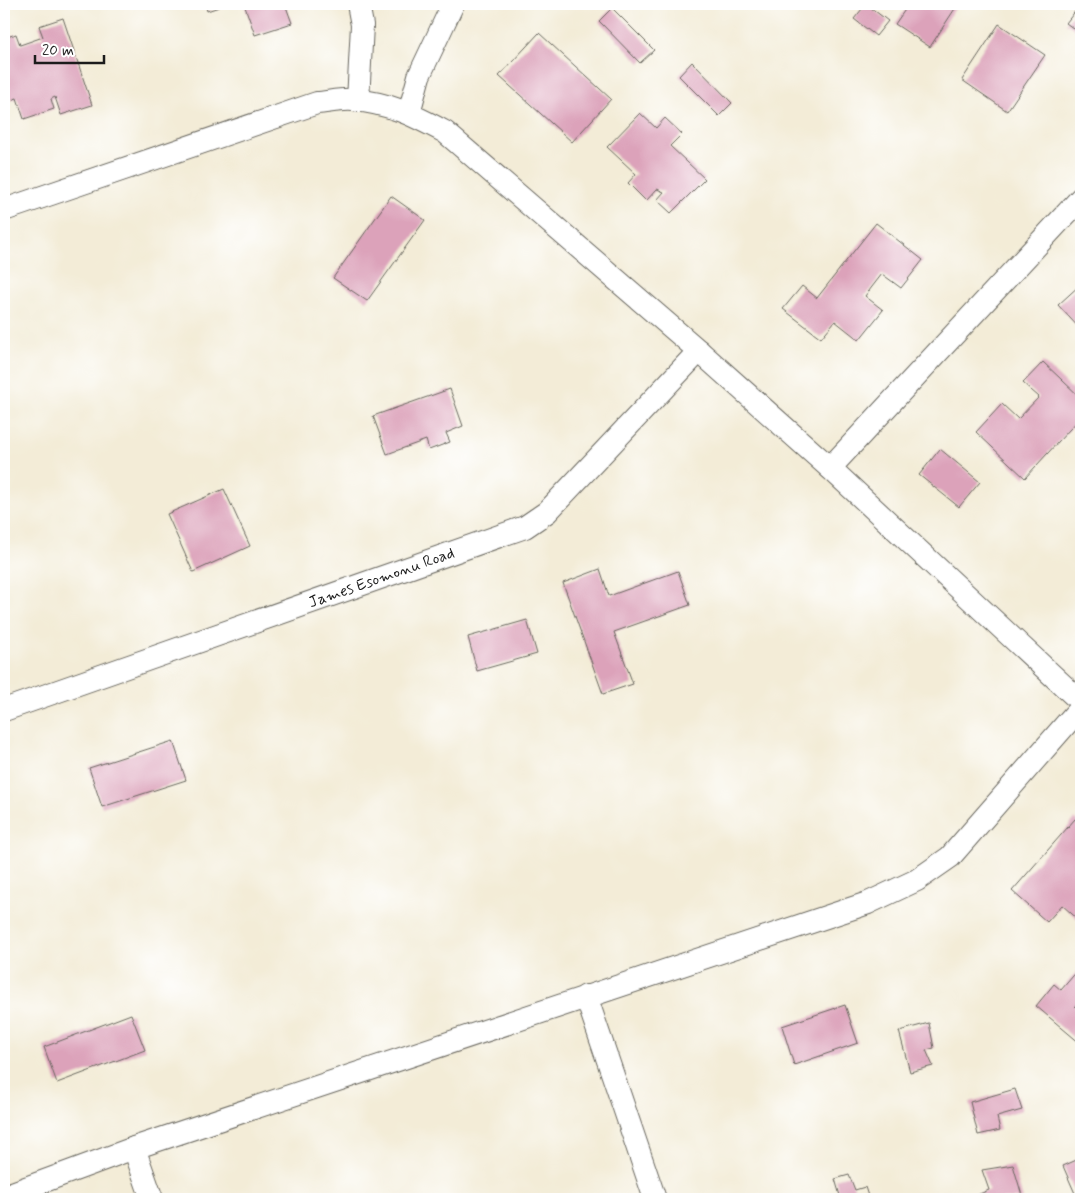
<svg xmlns="http://www.w3.org/2000/svg" width="1085" height="1203" viewBox="0 0 1085 1203" font-family="Mynerve,sans-serif">
  <style>
    .building { fill: #dca2ba }
    .lines { fill: none; stroke-linecap: round; stroke-linejoin: round }
    .minor-casing { stroke: #67655d; stroke-width: 24 }
    .minor { stroke: #fff; stroke-width: 22 }
    .labels { text-anchor: middle; dominant-baseline: central; stroke-width: 4.5; stroke-linejoin: round; paint-order: stroke }
    .street-label { font-size: 16px; fill: #1c1c1c; stroke: #fff }
  </style>
  <rect width="100%" height="100%" fill="#fff"/>
  <filter id="ink" filterUnits="userSpaceOnUse"><feTurbulence type="fractalNoise" baseFrequency=".02" numOctaves="2"/><feDisplacementMap in="SourceGraphic" scale="10" xChannelSelector="R" yChannelSelector="G"/><feConvolveMatrix kernelMatrix="1 2 1 2 8 2 1 2 1" color-interpolation-filters="sRGB"/></filter>
  <filter id="wash" filterUnits="userSpaceOnUse"><feTurbulence type="fractalNoise" baseFrequency=".0096" numOctaves="4" result="noise"/><feDisplacementMap in="SourceGraphic" scale="20" xChannelSelector="R" yChannelSelector="G"/><feGaussianBlur stdDeviation="1.12" result="paint"/><feColorMatrix in="noise" values="0 0 0 0 0 0 0 0 0 0 0 0 0 0 0 0 0 1.4 0 .05"/><feComposite in="paint" operator="in"/></filter>
  <g filter="url(#wash)">
    <rect width="100%" height="100%" fill="#f3ecd7"/>
    <g id="blocks">
      <!-- building -->
      <path class="building" d="M205,4H228L207,11Z
        M244,4H285L292,23L255,35Z
        M866,4L888,21L876,36L854,19Z
        M909,4H958L930,47L895,24Z
        M1081,4V34L1066,23Z
        M612,8L654,50L640,63L599,21Z
        M63,18L92,105L61,115L55,97L51,99L54,109L24,119L17,98L8,101L4,89V38L16,34L20,45L43,37L39,26Z
        M999,24L1045,55L1007,111L962,80Z
        M539,33L611,99L572,142L499,76Z
        M692,62L732,103L719,116L679,76Z
        M640,113L656,128L665,118L682,134L670,146L705,179L671,213L657,200L664,192L657,189L646,201L628,183L636,174L607,147Z
        M391,196L425,220L367,301L333,278Z
        M876,223L923,260L901,288L882,274L865,296L883,310L859,340L835,321L821,338L783,309L802,286L817,298Z
        M1081,284V330L1058,305Z
        M1043,362L1081,398V417L1025,478L976,432L1002,404L1018,419L1039,397L1023,383Z
        M450,389L463,426L446,433L450,442L429,450L426,440L387,454L373,416Z
        M940,449L980,482L959,507L919,475Z
        M224,489L250,546L193,572L167,514Z
        M600,569L609,596L678,571L690,605L614,632L633,684L603,694L563,583Z
        M527,620L537,654L477,671L468,637Z
        M173,741L186,780L102,807L89,768Z
        M1075,819L1081,825V922L1062,905L1047,922L1012,891Z
        M1079,969L1081,971V999L1075,1006L1081,1011V1044L1036,1006L1054,984L1061,990Z
        M845,1005L858,1043L794,1065L782,1026Z
        M131,1014L145,1050L57,1083L44,1047Z
        M929,1023L934,1048L926,1050L933,1066L910,1072L899,1031Z
        M1015,1089L1022,1110L997,1117L1000,1130L978,1135L970,1102Z
        M1081,1158V1196L1077,1198L1063,1166Z
        M1013,1165L1023,1199H978L977,1195L989,1190L982,1170Z
        M849,1175L855,1190L865,1187L869,1199H841L835,1179Z"/>
    </g>
  </g>
  <g filter="url(#ink)">
    <use href="#blocks" fill-opacity="0" stroke="#67655d" stroke-width="1"/>
    <g class="lines">
      <!-- minor casing -->
      <g class="minor-casing">
        <g id="minor">
          <path d="M358,4L362,25L358,101"/>
          <path d="M409,113L419,76L453,4"/>
          <path d="M4,210L317,103C329,102 341,99 353,100C390,103 413,115 445,132L699,351L830,468L1081,702"/>
          <path d="M830,468L1081,198"/>
          <path id="s1" d="M4,710L525,527L547,512L699,351"/>
          <path d="M586,996L655,1199"/>
          <path d="M134,1148L152,1199"/>
          <path d="M4,1196L134,1148L868,903L917,880L950,857L1081,707"/>
        </g>
      </g>
      <!-- minor -->
      <use href="#minor" class="minor"/>
    </g>
  </g>
  <g class="labels">
    <!-- street labels -->
    <g class="street-label">
      <text stroke="none"><textPath href="#s1" startOffset="400">James Esomonu Road</textPath></text>
    </g>
  </g>
  <!-- margin -->
  <rect width="1085" height="1203" fill="none" stroke="#fff" stroke-width="20"/>
  <!-- scale -->
  <path d="M35 55v8h69v-8" fill="none" stroke="#1c1c1c" stroke-width="2.5"/>
  <text x="42" y="55" font-size="15" fill="#1c1c1c" stroke="#ffffff" stroke-width="4" paint-order="stroke">20 m</text>
</svg>
